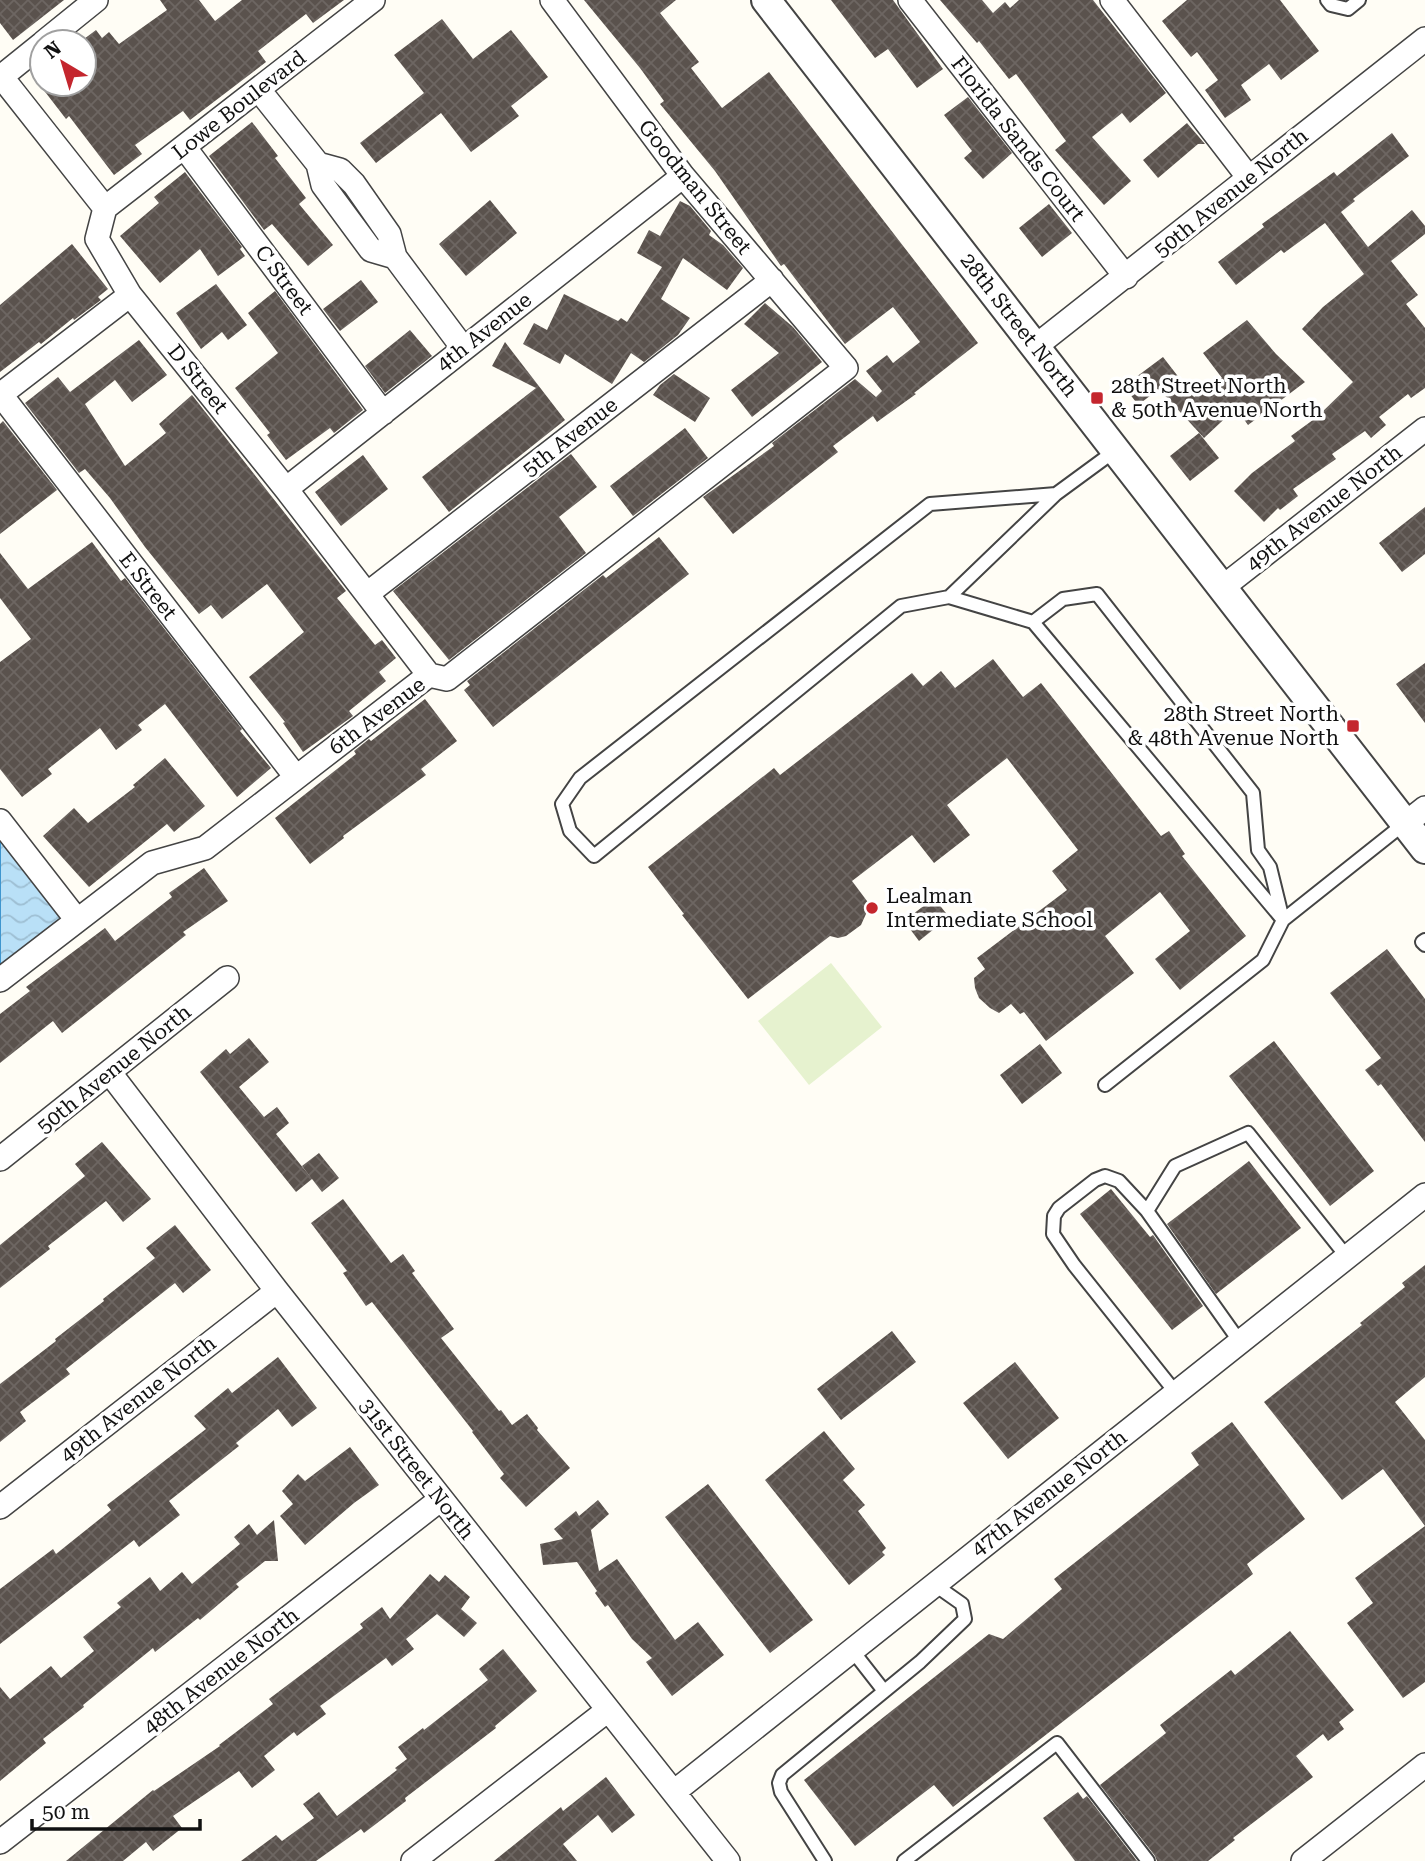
<svg xmlns="http://www.w3.org/2000/svg" width="1425" height="1861" viewBox="0 0 1425 1861" font-family="'Roboto Serif',serif">
  <style>
    .pitch { fill: #e6f2cf }
    .water { fill: url(#water-waves); stroke: #3f96cf; stroke-width: 2 }
    .building { fill: url(#building-cross-hatch) }
    .lines { fill: none; stroke-linecap: round; stroke-linejoin: round }
    .service-casing { stroke: #444; stroke-width: 16 }
    .minor-casing { stroke: #444; stroke-width: 26 }
    .tertiary-casing { stroke: #444; stroke-width: 32 }
    .service { stroke: #fff; stroke-width: 12 }
    .minor { stroke: #fff; stroke-width: 23 }
    .tertiary { stroke: #fff; stroke-width: 28 }
    .poi-dot { fill: #c4262e; stroke: #fff; stroke-width: 2.5 }
    .labels { text-anchor: middle; dominant-baseline: central; stroke-width: 7; stroke-linejoin: round; paint-order: stroke }
    .street-label { font-size: 21px; fill: #111; stroke: #fff }
    .poi-label { font-size: 21px; fill: #111; stroke: #fff; text-anchor: start }
  </style>
  <defs>
    <pattern id="water-waves" width="16" height="10" patternUnits="userSpaceOnUse" patternTransform="scale(1.75)"><rect width="16" height="10" fill="#b9e0f7"/><path d="M0 5q4-4 8 0t8 0" fill="none" stroke="#9ebfd3"/></pattern>
    <pattern id="building-cross-hatch" width="8" height="8" patternUnits="userSpaceOnUse" patternTransform="scale(1.75)"><rect width="8" height="8" fill="#5a524d"/><path d="M0 0l8 8M0 8l8-8" fill="none" stroke="#6d6662"/></pattern>
  </defs>
  <rect width="100%" height="100%" fill="#fffdf5"/>
  <!-- pitch -->
  <path class="pitch" d="M831,963L882,1027L809,1085L758,1021Z"/>
  <!-- water -->
  <path class="water" d="M0,840L67,924L0,966Z"/>
  <!-- building -->
  <path class="building" d="M0,0H64L13,40L0,23Z
    M160,0H199L215,21L242,0H344L313,23L306,14L258,51L266,62L190,120L183,111L135,145L142,154L114,175L69,116L66,119L39,84H84V39L96,30L102,38L109,32L119,44L167,10Z
    M584,0H676L660,13L699,62L691,68L722,108L769,72L978,343L914,393L916,394L877,422L873,416L833,446L838,452L733,534L703,497L774,446L772,443L855,379L876,397L882,391L866,371L887,355L893,363L920,342L893,307L845,344L784,264L781,266L715,171L660,104L664,101L640,68Z
    M831,0H893L943,69L917,88L888,49L875,58Z
    M940,0H982L993,13L1005,2L1010,8L1019,0H1093L1166,93L1130,123L1122,113L1092,137L1131,181L1104,205L1055,150L1066,141L1016,74L1009,79L979,41L977,43Z
    M1187,0H1280L1319,51L1281,80L1269,64L1241,85L1251,100L1225,118L1205,90L1218,80L1197,52L1191,57L1162,21Z
    M442,19L473,59L511,30L548,77L511,106L519,116L471,152L441,113L376,163L360,143L424,93L394,55Z
    M968,97L1012,153L983,179L964,158L972,151L944,115Z
    M252,122L278,156L275,158L306,198L299,204L333,245L308,266L272,224L264,230L209,156Z
    M1187,123L1205,144H1198L1158,178L1143,160Z
    M1392,133L1409,156L1353,199L1355,201L1341,212L1368,247L1412,210L1425,226V234L1391,261L1418,295L1406,304L1425,328V388L1411,398L1408,394L1379,417L1386,425L1371,438L1365,431L1332,454L1336,459L1293,489L1298,496L1280,510L1278,508L1264,522L1234,491L1252,473L1295,441L1291,436L1317,417L1353,382L1302,329L1323,307L1364,274L1325,223L1284,253L1281,250L1236,285L1218,262L1264,227L1262,224L1334,172L1337,176Z
    M185,172L242,247L240,249L245,256L218,276L200,249L160,283L120,236L159,203L154,197Z
    M490,200L517,233L466,276L439,244Z
    M680,201L690,206L711,231L709,235L723,245L743,268L727,290L683,258L661,299L690,318L678,335L644,362L631,353L612,384L565,354L560,364L523,344L534,323L547,330L564,294L618,321L621,318L627,322L662,267L637,253L649,230L660,236Z
    M1049,204L1072,233L1042,257L1019,228Z
    M72,244L108,289L98,297L101,300L74,320L73,318L41,344L39,342L0,372V305Z
    M361,280L378,302L340,331L323,309Z
    M216,284L247,325L228,340L222,332L201,349L176,313Z
    M275,291L363,410L334,433L330,428L286,460L267,435L270,433L235,388L278,353L248,313Z
    M765,303L793,327L822,362L752,417L731,390L779,353L744,324Z
    M1247,320L1276,354L1305,382L1248,425L1236,408L1204,438L1159,389L1138,405L1124,386L1163,357L1194,397L1222,378L1203,353Z
    M410,330L432,356L385,393L365,366Z
    M139,340L167,375L132,402L115,380L85,404L125,466L166,433L159,424L192,395L346,591L337,598L375,645L382,640L396,658L379,672L386,681L349,711L353,716L303,752L283,723L285,722L249,677L304,632L267,584L222,619L211,605L199,614L145,547L110,498L85,469L79,473L25,403L58,377L70,392Z
    M505,342L565,420L449,512L422,477L536,388L492,366Z
    M674,374L710,398L695,422L653,395L660,385Z
    M3,421L57,490L0,534V424Z
    M685,428L708,458L633,516L610,486Z
    M1199,433L1219,458L1190,481L1170,456Z
    M571,454L597,487L559,517L586,553L449,660L393,591Z
    M363,455L388,489L341,526L315,492Z
    M1425,507V554L1402,572L1379,543Z
    M659,537L689,574L493,727L464,690L470,685L467,681L603,575L606,578Z
    M92,542L121,581L125,578L242,729L240,731L271,768L237,797L165,704L138,725L142,730L116,750L100,728L48,769L52,774L22,797L0,769V662L31,639L0,598V553L28,589Z
    M993,659L1023,697L1041,683L1161,836L1169,831L1185,854L1182,856L1246,936L1180,990L1155,959L1190,931L1160,892L1105,936L1134,973L1046,1041L1024,1012L1020,1014L1011,1004L999,1013L990,1008L979,998L975,988L974,978L985,969L977,958L1067,890L1052,871L1078,850L1007,758L947,805L970,835L934,863L912,835L852,881L870,905L861,925L846,936L838,938L830,936L748,999L682,915L684,914L648,867L774,768L780,775L912,673L923,686L941,671L955,688Z
    M1425,663V723L1396,684Z
    M425,699L457,741L421,769L426,775L343,836L344,838L310,864L275,818L356,754L354,751L369,739L371,741Z
    M165,758L205,806L174,832L167,824L89,887L43,836L74,808L88,823L135,787L133,785Z
    M204,868L228,901L183,932L186,935L62,1033L53,1021L0,1063V1014L30,991L26,987L105,928L115,941L172,897L169,893Z
    M934,898L949,917L919,941L904,921Z
    M1387,949L1425,999V1142L1381,1084L1378,1086L1365,1070L1381,1058L1330,993Z
    M249,1038L269,1062L239,1087L264,1117L277,1107L289,1123L276,1134L312,1179L302,1166L319,1153L339,1178L322,1192L312,1179L296,1192L200,1072L226,1049L230,1054Z
    M1274,1041L1374,1171L1330,1206L1229,1076Z
    M1040,1044L1062,1073L1022,1104L1000,1075Z
    M102,1142L151,1199L123,1222L106,1201L48,1246L50,1249L0,1288V1245L85,1176L75,1164Z
    M1249,1161L1301,1228L1216,1294L1167,1224Z
    M1111,1189L1150,1237L1153,1235L1203,1306L1172,1330L1080,1214Z
    M343,1199L391,1263L403,1254L415,1271L412,1273L454,1329L441,1338L499,1411L501,1410L512,1425L527,1414L538,1428L537,1430L570,1468L526,1507L500,1478L504,1474L472,1432L473,1431L372,1302L366,1306L343,1273L347,1271L311,1223Z
    M175,1225L211,1270L183,1293L175,1283L66,1369L70,1374L20,1412L26,1421L0,1442V1384L56,1341L55,1339L104,1301L103,1299L155,1258L146,1248Z
    M1425,1265V1377L1395,1402L1425,1440V1526L1383,1469L1342,1500L1264,1402L1362,1325L1360,1323L1405,1287L1402,1283Z
    M892,1331L916,1362L841,1420L817,1389Z
    M278,1357L317,1408L292,1427L278,1409L236,1443L239,1446L169,1501L180,1515L139,1547L134,1540L0,1644V1589L53,1549L56,1554L111,1510L107,1505L206,1429L194,1416L228,1388L232,1393Z
    M1015,1362L1059,1418L1008,1459L963,1403Z
    M1232,1422L1305,1519L1247,1564L1253,1574L953,1807L934,1785L855,1846L804,1780L989,1634L1003,1639L1062,1589L1054,1579L1199,1465L1191,1453Z
    M824,1431L855,1469L843,1480L865,1505L858,1511L886,1548L882,1552L885,1555L849,1585L765,1480Z
    M350,1447L379,1485L354,1503L305,1545L280,1516L293,1504L282,1491L298,1474L305,1481Z
    M708,1484L813,1620L770,1653L665,1517Z
    M598,1500L609,1514L591,1530L599,1571L617,1559L675,1640L698,1622L724,1655L672,1696L646,1662L652,1658L632,1639L608,1605L605,1607L595,1593L597,1591L577,1562L543,1565L540,1544L563,1539L554,1529L576,1511L579,1516Z
    M274,1520L278,1561H265L236,1584L239,1587L200,1620L198,1618L155,1652L153,1648L83,1705L84,1707L43,1739L46,1743L0,1781V1687L10,1699L51,1666L61,1678L94,1651L83,1637L121,1607L117,1603L150,1577L160,1591L182,1572L192,1584L240,1544L234,1537L249,1524L257,1535Z
    M1425,1526V1682L1403,1698L1347,1623L1373,1603L1355,1578Z
    M430,1574L439,1582L445,1575L470,1597L461,1609L477,1623L464,1637L437,1614L406,1639L414,1649L392,1666L386,1658L320,1706L326,1714L297,1736L294,1732L264,1756L275,1770L252,1788L239,1771L173,1816L182,1828L153,1851L146,1842L123,1861H66L153,1790L154,1791L220,1746L219,1745L273,1704L269,1699L363,1628L360,1624L382,1607L390,1619Z
    M1290,1631L1354,1710L1339,1722L1344,1729L1328,1741L1323,1734L1296,1756L1313,1777L1233,1838L1235,1840L1208,1861H1157L1155,1856L1100,1785L1166,1733L1160,1725L1231,1670L1235,1675Z
    M503,1649L537,1691L495,1726L496,1728L405,1798L406,1801L364,1833L361,1829L316,1861H241L276,1835L282,1841L314,1818L303,1804L319,1792L337,1816L397,1770L395,1768L407,1759L398,1747L423,1728L424,1730L488,1680L479,1669Z
    M606,1777L635,1815L612,1833L598,1815L563,1844L577,1861H494L561,1807L563,1811Z
    M1078,1792L1083,1799L1087,1796L1137,1861H1075L1043,1818Z"/>
  <g class="lines">
    <!-- service casing -->
    <g class="service-casing">
      <path id="service" d="M1327,0L1331,5L1348,9L1359,0
        M1056,494L930,504L580,778L562,804L570,831L594,856L901,606L949,597L1033,622L1283,920
        M949,597L1056,494L1116,450
        M1033,622L1063,599L1097,594L1253,793L1258,850L1270,867L1282,916
        M1425,940L1422,942L1425,945
        M1105,1085L1263,960L1283,920L1405,823
        M1147,1211L1119,1181L1105,1176L1095,1180L1059,1208L1054,1216L1053,1234L1074,1265L1176,1393
        M1240,1342L1147,1211L1175,1166L1248,1133L1347,1257
        M852,1650L884,1691
        M825,1861L781,1792L779,1783L782,1775L920,1662L965,1619L962,1604L935,1585
        M904,1861L1057,1743L1148,1861"/>
    </g>
    <!-- minor casing -->
    <g class="minor-casing">
      <path id="minor" d="M910,0L1126,277
        M1112,0L1249,178
        M44,42L96,0
        M0,75L105,208L97,239L130,295L286,489L429,675
        M1,77L42,44
        M259,90L318,164L323,185L371,250L395,257
        M185,148L383,413
        M318,164L340,170L354,184L389,234L395,257L463,348
        M105,208L373,0
        M1036,346L1425,39
        M0,395L130,295
        M1,395L296,777
        M286,489L683,176
        M1223,587L1425,429
        M367,594L772,280
        M429,675L447,679L846,368L683,176L552,0
        M0,821L77,920
        M1406,823L1425,808
        M0,980L152,863L205,848L429,675
        M110,1073L277,1291L728,1861
        M0,1159L227,978
        M0,1507L277,1291
        M674,1792L1425,1195
        M0,1842L441,1499
        M413,1861L608,1710
        M1303,1861L1425,1765"/>
    </g>
    <!-- tertiary casing -->
    <g class="tertiary-casing">
      <path id="tertiary" d="M766,0L1425,849"/>
    </g>
    <!-- service -->
    <use href="#service" class="service"/>
    <!-- minor -->
    <use href="#minor" class="minor"/>
    <!-- tertiary -->
    <use href="#tertiary" class="tertiary"/>
  </g>
  <!-- markers -->
  <g class="poi-dot">
    <rect x="1090" y="391" width="14" height="14" rx="3.5"/>
    <rect x="1346" y="719" width="14" height="14" rx="3.5"/>
    <circle cx="872" cy="908" r="7"/>
  </g>
  <g class="labels">
    <!-- street labels -->
    <g class="street-label">
      <text transform="translate(239 105) rotate(-38)">Lowe Boulevard</text>
      <text transform="translate(1018 139) rotate(52)">Florida Sands Court</text>
      <text transform="translate(695 187) rotate(51)">Goodman Street</text>
      <text transform="translate(1231 193) rotate(-39)">50th Avenue North</text>
      <text transform="translate(284 280) rotate(53)">C Street</text>
      <text transform="translate(1019 325) rotate(52)">28th Street North</text>
      <text transform="translate(484 332) rotate(-38)">4th Avenue</text>
      <text transform="translate(198 379) rotate(51)">D Street</text>
      <text transform="translate(570 437) rotate(-38)">5th Avenue</text>
      <text transform="translate(1324 508) rotate(-38)">49th Avenue North</text>
      <text transform="translate(148 586) rotate(52)">E Street</text>
      <text transform="translate(377 716) rotate(-37)">6th Avenue</text>
      <text transform="translate(114 1069) rotate(-39)">50th Avenue North</text>
      <text transform="translate(138 1399) rotate(-38)">49th Avenue North</text>
      <text transform="translate(417 1469) rotate(52)">31st Street North</text>
      <text transform="translate(1049 1493) rotate(-38)">47th Avenue North</text>
      <text transform="translate(221 1671) rotate(-38)">48th Avenue North</text>
    </g>
    <!-- poi labels -->
    <g class="poi-label">
      <text x="1111" y="386">28th Street North<tspan x="1111" dy="24">&amp; 50th Avenue North</tspan></text>
      <text x="1339" y="714" text-anchor="end">28th Street North<tspan x="1339" dy="24">&amp; 48th Avenue North</tspan></text>
      <text x="886" y="896">Lealman<tspan x="886" dy="24">Intermediate School</tspan></text>
    </g>
  </g>
  <!-- north arrow -->
  <g transform="translate(63 63) rotate(322)"><circle r="33" fill="#ffffff" stroke="#a0a0a0" stroke-width="2"/>
  <path d="M0-5L12 26L0 18L-12 26Z" fill="#c4262e"/>
  <text y="-10" font-size="19" font-weight="bold" text-anchor="middle" fill="#111111">N</text>
  </g>
  <!-- scale -->
  <path d="M32 1819v10h168v-10" fill="none" stroke="#111111" stroke-width="3.5"/>
  <text x="42" y="1819" font-size="21" fill="#111111" stroke="#ffffff" stroke-width="5" paint-order="stroke">50 m</text>
</svg>
